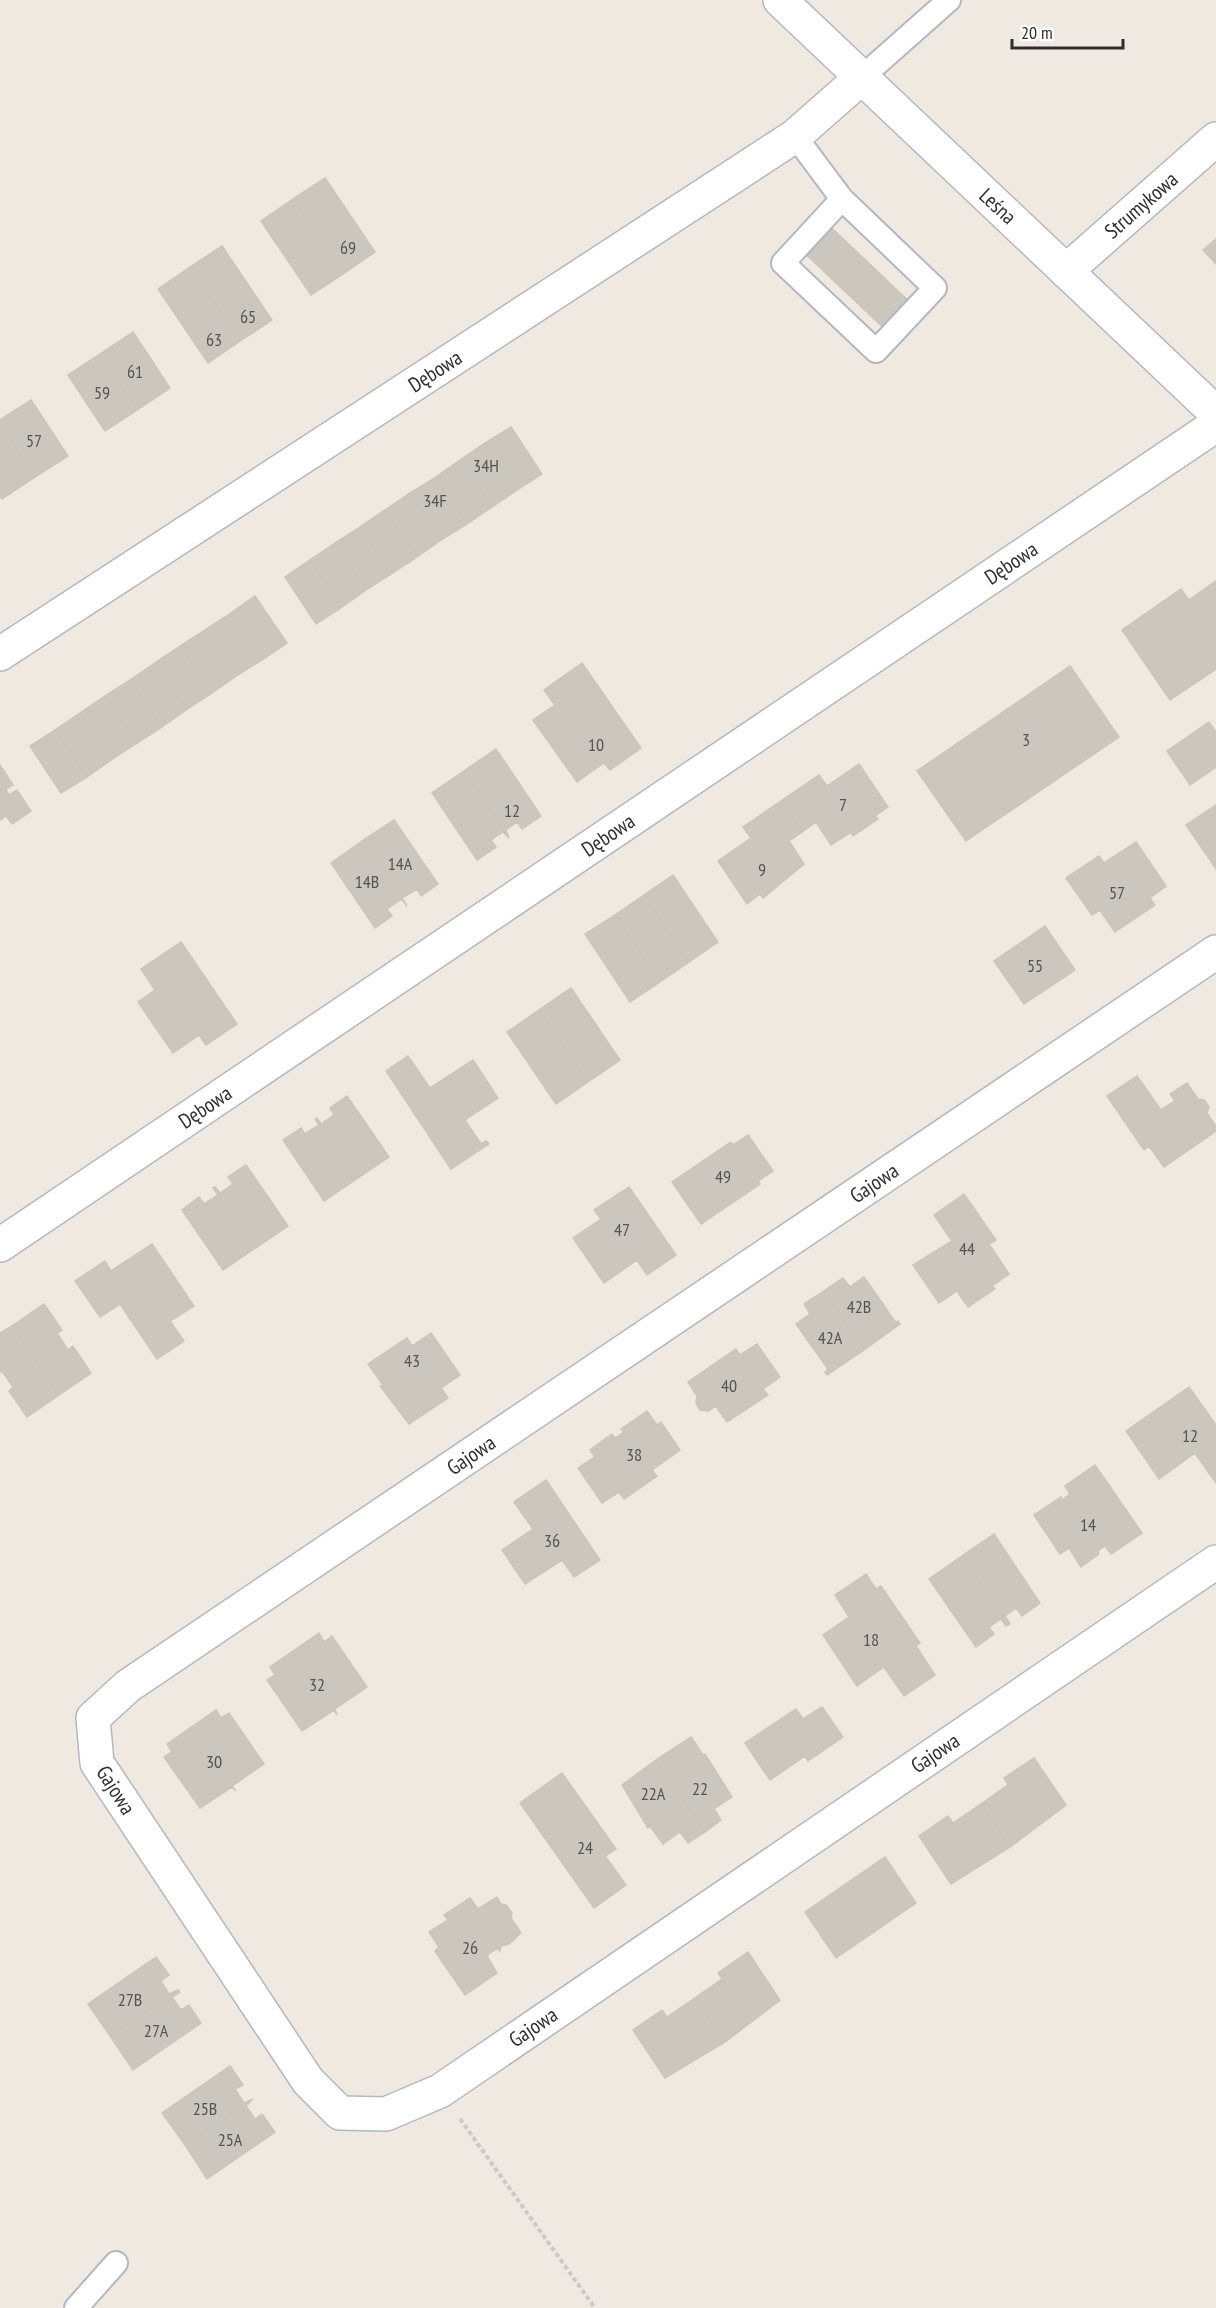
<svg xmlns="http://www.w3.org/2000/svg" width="1216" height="2308" viewBox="0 0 1216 2308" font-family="'PT Sans Narrow',sans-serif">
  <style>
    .building { fill: #cbc7bf; stroke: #cbc5ba; stroke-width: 1.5 }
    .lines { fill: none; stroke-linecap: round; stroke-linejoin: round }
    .service-casing { stroke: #b4b7c1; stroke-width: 26 }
    .minor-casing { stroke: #b4b7c1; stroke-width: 36 }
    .tertiary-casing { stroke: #b4b7c1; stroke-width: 36 }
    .path { stroke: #c9c9c9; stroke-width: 4; stroke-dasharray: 4.5 3; stroke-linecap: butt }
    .service { stroke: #fff; stroke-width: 22 }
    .minor { stroke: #fff; stroke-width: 33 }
    .tertiary { stroke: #fff; stroke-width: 33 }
    .labels { text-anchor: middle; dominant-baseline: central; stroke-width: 6; stroke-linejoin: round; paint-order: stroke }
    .number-label { font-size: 18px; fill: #555452 }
    .street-label { font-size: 21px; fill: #2e2e2e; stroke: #fff }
  </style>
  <rect width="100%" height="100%" fill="#efe9e1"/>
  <!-- building -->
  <path class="building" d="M325,178L375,252L343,274L293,199Z
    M293,199L343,274L311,295L261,221Z
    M818,215L917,309L892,336L793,242Z
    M1216,239V264L1203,250Z
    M222,246L272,320L240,341L190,267Z
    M190,267L240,341L208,363L158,289Z
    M133,332L170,388L137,410L100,354Z
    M100,354L137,410L105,431L68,375Z
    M31,400L68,456L35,477L0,424V420Z
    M0,424L35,477L2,499L0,495Z
    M511,427L542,474L517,490L485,443Z
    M485,443L517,490L492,507L460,460Z
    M460,460L492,507L467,524L436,477Z
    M436,477L467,524L441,540L410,493Z
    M410,493L441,540L417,557L385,510Z
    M385,510L417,557L391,574L360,527Z
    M360,527L391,574L366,590L335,543Z
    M335,543L366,590L342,607L310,560Z
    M310,560L342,607L316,624L285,577Z
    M1216,581V669L1170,700L1122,630L1181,589L1189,600Z
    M255,596L287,643L262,660L231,613Z
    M231,613L262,660L236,676L205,630Z
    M205,630L236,676L212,693L180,646Z
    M180,646L212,693L186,710L155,663Z
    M155,663L186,710L162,727L130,680Z
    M582,663L641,748L610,770L604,763L577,782L533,720L555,705L544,690Z
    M1070,666L1119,737L966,841L917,771Z
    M130,680L162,727L137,743L105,696Z
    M105,696L137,743L111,760L80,713Z
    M80,713L111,760L87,777L55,730Z
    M1209,722L1216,732V767L1190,785L1167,751Z
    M55,730L87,777L61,793L30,746Z
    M496,749L541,816L522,829L517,822L506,830L509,838L464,771Z
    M859,764L888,807L875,816L878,819L853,836L851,832L831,845L816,822L802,832L781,801L819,775L827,786Z
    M0,765L13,785L6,789L9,795L17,790L31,811L12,824L6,816L0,820Z
    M464,771L509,838L503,832L491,840L496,847L477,860L432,793Z
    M781,801L802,832L789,841L804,864L763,898L760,894L747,904L718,861L751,838L743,827Z
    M1216,805V869L1186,825Z
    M394,820L438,884L421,896L417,889L402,898L407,906L362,841Z
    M362,841L407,906L402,899L387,909L392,916L375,928L331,863Z
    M1136,842L1166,886L1150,898L1155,905L1115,932L1100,910L1092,915L1066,878L1099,856L1104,863Z
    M673,875L718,942L689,962L644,895Z
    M644,895L689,962L660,982L615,915Z
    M615,915L660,982L630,1002L585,934Z
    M1045,926L1075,970L1024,1004L994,961Z
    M181,942L237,1024L206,1045L199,1035L173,1053L138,1002L155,990L141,969Z
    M571,988L620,1060L588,1082L539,1010Z
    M539,1010L588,1082L556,1104L507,1032Z
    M408,1056L430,1088L473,1060L498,1098L465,1120L481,1144L486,1141L489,1144L451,1169L386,1071Z
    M1137,1076L1161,1110L1175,1101L1170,1094L1187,1083L1198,1099L1204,1100L1209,1107L1207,1113L1216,1126V1131L1164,1167L1149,1146L1144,1150L1107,1096Z
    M347,1096L389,1157L324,1201L283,1140L301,1128L305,1134L319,1125L315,1119L317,1118L321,1124L334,1115L330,1108Z
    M748,1135L773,1171L758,1181L760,1184L701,1224L672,1182L731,1142L733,1145Z
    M246,1165L288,1226L223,1270L182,1210L199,1197L204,1204L218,1195L213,1188L215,1187L220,1193L233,1184L228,1177Z
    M629,1187L676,1255L647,1275L637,1260L604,1283L573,1238L601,1219L594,1210Z
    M964,1194L996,1240L989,1244L1009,1274L992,1286L995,1289L968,1307L957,1291L939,1303L913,1265L952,1241L934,1215Z
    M152,1244L194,1306L170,1321L184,1341L157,1359L120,1304L100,1317L75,1281L105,1261L111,1271Z
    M864,1277L896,1323L898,1321L900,1324L864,1350L824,1291L843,1278L850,1287Z
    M824,1291L864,1350L827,1375L825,1372L828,1369L796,1324L810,1314L804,1304Z
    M44,1304L62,1330L57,1333L68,1350L73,1346L91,1373L59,1395L12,1326Z
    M12,1326L59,1395L27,1417L9,1391L13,1387L2,1371L0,1372V1333Z
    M431,1333L460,1375L441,1388L448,1398L409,1424L380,1386L383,1385L368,1364L407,1338L412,1346Z
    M757,1344L780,1377L763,1389L768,1395L727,1422L716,1406L708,1411L700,1410L696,1403L697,1396L688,1382L736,1349L740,1355Z
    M1189,1387L1216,1425V1483L1195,1453L1159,1479L1126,1431Z
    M647,1411L657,1425L661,1422L680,1450L652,1470L657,1476L624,1499L619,1492L602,1503L578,1468L595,1457L590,1450L612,1434L615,1438L624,1432L621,1429Z
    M1095,1465L1142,1533L1111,1554L1105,1546L1098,1551L1099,1554L1081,1567L1069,1548L1060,1554L1034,1515L1061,1497L1062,1500L1070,1494L1065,1486Z
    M546,1480L600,1560L574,1577L562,1560L525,1584L502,1550L533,1529L514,1502Z
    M994,1534L1040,1603L1022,1616L1016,1608L1005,1616L1010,1624L1008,1625L962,1556Z
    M962,1556L1008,1625L1006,1626L1001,1619L989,1627L994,1634L976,1647L929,1579Z
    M866,1574L876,1589L881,1586L920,1643L916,1646L935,1675L904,1696L884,1667L857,1686L823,1635L849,1617L835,1595Z
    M319,1633L324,1642L332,1636L367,1687L335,1709L337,1715L334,1710L302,1731L267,1680L275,1675L270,1667Z
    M822,1707L843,1737L808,1761L805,1756L770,1780L745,1743L796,1709L803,1719Z
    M216,1710L221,1718L229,1713L264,1764L232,1786L236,1791L232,1787L200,1808L164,1757L172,1752L167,1744Z
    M691,1737L703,1755L705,1754L732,1797L714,1809L721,1820L705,1832L656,1760Z
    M1034,1758L1066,1805L1010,1847L981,1804L1008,1785L1004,1778Z
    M656,1760L705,1832L688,1843L680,1832L663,1844L650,1826L648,1828L622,1785Z
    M562,1773L616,1849L605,1856L626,1885L594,1908L520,1803Z
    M981,1804L1010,1847L951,1884L919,1836L948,1816L953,1823Z
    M885,1857L916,1903L836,1958L805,1912Z
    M497,1897L501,1904L506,1905L512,1913L511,1918L521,1933L509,1944L501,1946L500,1951L498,1948L488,1954V1958L497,1973L465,1995L435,1951L439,1947L429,1932L448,1920L444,1915L470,1898L478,1909Z
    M748,1952L780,2000L725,2042L695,1998L722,1979L718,1973Z
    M156,1957L169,1975L161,1981L169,1994L178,1990L110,2036L88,2004Z
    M178,1990L180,1992L172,1997L181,2010L189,2005L201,2023L133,2070L110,2036Z
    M695,1998L725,2042L665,2078L633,2030L662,2010L667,2017Z
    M230,2066L243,2085L235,2089L244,2103L253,2099L185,2145L162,2113Z
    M253,2099L246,2106L255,2119L262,2114L275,2132L207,2179L185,2145Z"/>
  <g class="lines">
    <!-- service casing -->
    <g class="service-casing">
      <path id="service" d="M861,78L949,0
        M795,136L842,199L935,288L876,351L783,263L842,199
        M76,2308L116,2263"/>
    </g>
    <!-- minor casing -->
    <g class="minor-casing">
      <path id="minor" d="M1066,271L1216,139
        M0,654L795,136L861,78
        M1216,952L128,1686L93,1718L97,1763L308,2081L340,2113L386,2114L440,2091L1216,1562
        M0,1245L1216,425"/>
    </g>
    <!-- tertiary casing -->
    <g class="tertiary-casing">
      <path id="tertiary" d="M780,0L1216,413"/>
    </g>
    <!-- path -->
    <path class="path" d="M460,2119L595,2308"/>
    <!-- service -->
    <use href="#service" class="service"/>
    <!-- minor -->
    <use href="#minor" class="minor"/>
    <!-- tertiary -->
    <use href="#tertiary" class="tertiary"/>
  </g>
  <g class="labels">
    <!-- number labels -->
    <g class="number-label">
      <text x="348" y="247">69</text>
      <text x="248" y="316">65</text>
      <text x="214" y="339">63</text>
      <text x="135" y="371">61</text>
      <text x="102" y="392">59</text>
      <text x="34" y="440">57</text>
      <text x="486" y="465">34H</text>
      <text x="435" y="500">34F</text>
      <text x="1026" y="739">3</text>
      <text x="596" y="744">10</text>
      <text x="843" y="804">7</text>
      <text x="512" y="810">12</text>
      <text x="400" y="863">14A</text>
      <text x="762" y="869">9</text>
      <text x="367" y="881">14B</text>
      <text x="1117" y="892">57</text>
      <text x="1035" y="965">55</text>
      <text x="723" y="1176">49</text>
      <text x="622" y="1229">47</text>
      <text x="967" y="1248">44</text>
      <text x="859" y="1306">42B</text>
      <text x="830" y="1337">42A</text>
      <text x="412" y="1360">43</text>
      <text x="729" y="1385">40</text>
      <text x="1190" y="1435">12</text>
      <text x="634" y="1454">38</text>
      <text x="1088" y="1524">14</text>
      <text x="552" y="1540">36</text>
      <text x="871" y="1639">18</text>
      <text x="317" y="1684">32</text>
      <text x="214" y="1761">30</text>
      <text x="700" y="1788">22</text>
      <text x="653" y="1793">22A</text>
      <text x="585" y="1847">24</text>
      <text x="470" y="1947">26</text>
      <text x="130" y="1999">27B</text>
      <text x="156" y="2030">27A</text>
      <text x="205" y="2108">25B</text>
      <text x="230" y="2139">25A</text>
    </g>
    <!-- street labels -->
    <g class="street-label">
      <text transform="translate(1141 205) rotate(-41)">Strumykowa</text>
      <text transform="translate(998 206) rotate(43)">Leśna</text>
      <text transform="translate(435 371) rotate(-33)">Dębowa</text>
      <text transform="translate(1011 563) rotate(-34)">Dębowa</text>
      <text transform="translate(608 835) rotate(-34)">Dębowa</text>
      <text transform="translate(205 1107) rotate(-34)">Dębowa</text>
      <text transform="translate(874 1183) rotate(-34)">Gajowa</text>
      <text transform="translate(471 1455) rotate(-34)">Gajowa</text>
      <text transform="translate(935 1753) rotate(-34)">Gajowa</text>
      <text transform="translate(116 1790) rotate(58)">Gajowa</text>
      <text transform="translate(533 2027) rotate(-34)">Gajowa</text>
    </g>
  </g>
  <!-- scale -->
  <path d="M1012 39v9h111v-9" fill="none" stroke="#2e2e2e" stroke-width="3"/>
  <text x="1021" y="39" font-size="18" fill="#2e2e2e" stroke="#ffffff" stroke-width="4.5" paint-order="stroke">20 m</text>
</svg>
